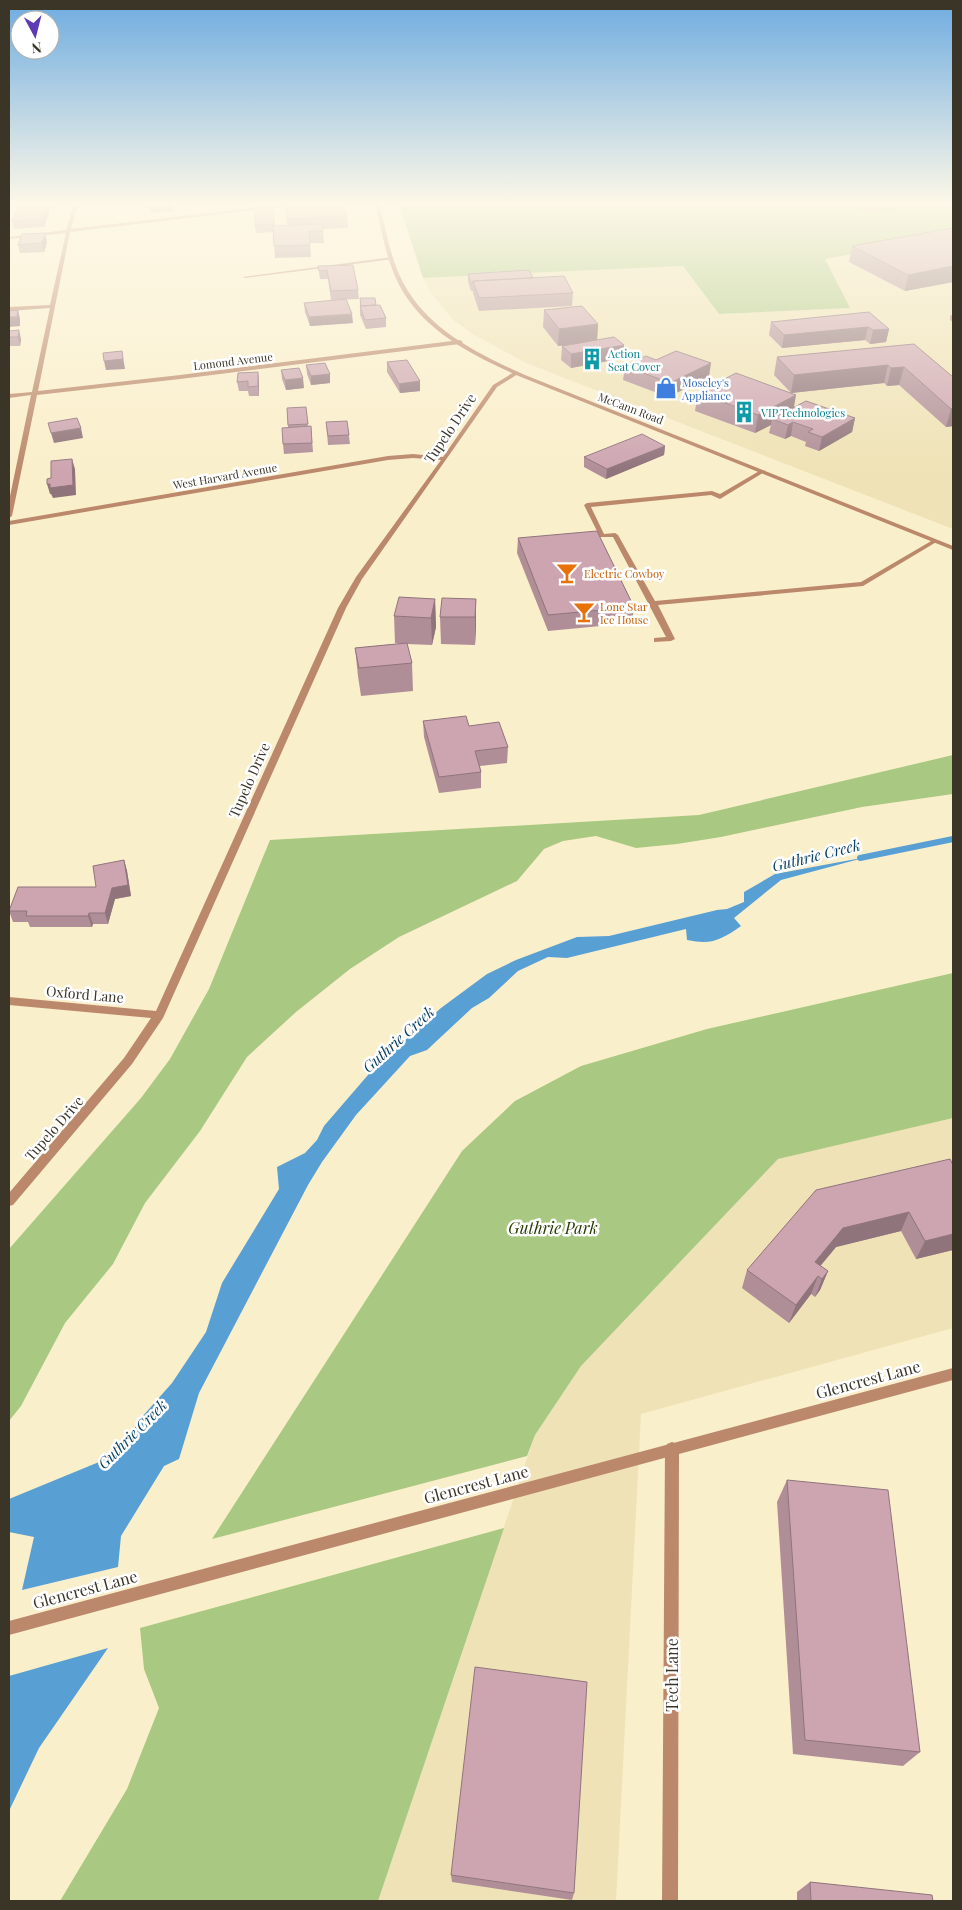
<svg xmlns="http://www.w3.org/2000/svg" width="962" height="1910" viewBox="0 0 962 1910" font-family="'Playfair Display',serif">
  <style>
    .built { fill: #efe2b6 }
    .green { fill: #a9c881 }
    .water { fill: #589fd4 }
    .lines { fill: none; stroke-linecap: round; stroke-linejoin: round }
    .stream { stroke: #589fd4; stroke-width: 6 }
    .service { fill: #bb886b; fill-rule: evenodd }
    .minor { fill: #bb886b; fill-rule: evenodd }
    .tertiary { fill: #bb886b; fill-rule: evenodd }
    .wall { fill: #b08e98 }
    .shaded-wall { fill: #90747c }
    .building { fill: #cda5b1; stroke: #90747c }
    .labels { text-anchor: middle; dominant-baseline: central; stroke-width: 5; stroke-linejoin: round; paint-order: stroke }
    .far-culture-label { font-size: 11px; fill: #0d838f; stroke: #fff; text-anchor: start }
    .far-street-label { font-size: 11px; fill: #3a3527; stroke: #fff }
    .far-shop-label { font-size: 11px; fill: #366cbe; stroke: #fff; text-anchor: start }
    .far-food-label { font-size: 11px; fill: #c56008; stroke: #fff; text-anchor: start }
    .street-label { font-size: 14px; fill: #3a3527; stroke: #fff }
    .water-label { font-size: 15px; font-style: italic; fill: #094165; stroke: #fff }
    .near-park-label { font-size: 16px; font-style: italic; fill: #263a01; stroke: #fff }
    .near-street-label { font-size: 16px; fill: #3a3527; stroke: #fff }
  </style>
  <rect width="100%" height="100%" fill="#faefcb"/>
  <!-- built -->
  <path class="built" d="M953,237V529L526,363L476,336L452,319L430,291L423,278L683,266L719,314L849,308L825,259Z
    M953,1118V1328L641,1414L616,1901H378L535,1435L581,1366L778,1159Z"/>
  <!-- green -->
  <path class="green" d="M399,204H953V237L825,259L850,308L719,314L683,266L423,278Z
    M953,755V794L862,807L721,837L677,844L636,848L596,836L563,841L544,849L517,881L399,937L350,969L296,1012L247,1057L200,1131L145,1203L113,1264L65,1323L21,1406L9,1421V1249L141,1098L170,1059L209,989L270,840L699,815Z
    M953,973V1118L778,1159L581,1366L535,1435L527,1456L212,1539L462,1151L515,1101L581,1066L707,1029Z
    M504,1528L378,1901H60L127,1789L159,1708L144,1669L140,1628Z"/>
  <!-- water -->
  <path class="water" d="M867,857L781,880L734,918L741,926C721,940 712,945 687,940L686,929L567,958L548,957L518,971L489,998L472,1008L427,1050L410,1056L356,1115L322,1162L308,1185L199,1393L179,1459L164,1466L121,1536L118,1567L22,1590L34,1537L9,1532V1499L99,1462L123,1447L141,1418L172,1383L206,1332L222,1283L279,1189L277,1167L305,1153L317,1140L324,1126L374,1068L441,1008L487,974L516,960L577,937L609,936L717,910L727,909L744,902V892L775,874Z
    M108,1648L39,1748L9,1811V1676Z"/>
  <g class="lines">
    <!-- stream -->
    <path class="stream" d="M860,858L953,839"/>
    <!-- service -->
    <path class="service" d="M392,257L394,259L245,278L243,277Z
      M953,314V322L950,320V316Z
      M761,470L766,471L720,499L711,495L591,507L604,534L615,533L618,535L655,601L861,582L933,540L938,541L863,586L658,605L675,639L671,641L654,642V638L666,637L613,537H600L584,505L587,503L712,491L720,494Z"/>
    <!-- minor -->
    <path class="minor" d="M74,204H78L71,229L286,204H303L70,232L38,391L180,375L460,340L463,342L460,344L180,379L37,395L12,516L9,518V501L31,395L9,398V394L32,392L50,308L9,311V307L50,305L66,233L9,239V237L66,230Z
      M516,371L518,372V374L497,387L362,579L346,608L163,1018L132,1064L13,1205L9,1206V1193L124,1058L151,1018L9,1005V997L156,1011L338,608L356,577L441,460L413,458L388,460L9,525V521L388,456L413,454L443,457L493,385Z
      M672,1442L677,1444L679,1449L678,1901H662L665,1449L667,1444Z"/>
    <!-- tertiary -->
    <path class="tertiary" d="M375,204H379C386,228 389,252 399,274C422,327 476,353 525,375L953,546V550L521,377C471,355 416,328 394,274C385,252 381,228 375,204Z
      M953,1368V1380L9,1635V1621Z"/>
  </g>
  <!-- wall -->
  <path class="wall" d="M285,204L347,216L348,228L323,229L324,243H310L311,257L275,258L273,232L256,233L255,225L274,217L275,226H287Z
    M854,204H902L901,210L863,212Z
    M50,209L44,227L14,229L12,221Z
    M953,228V282L905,291L849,262L852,246Z
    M45,233L47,242L44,252L20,253L18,245Z
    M353,265L358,290L359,299L331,300L328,279H320L318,266Z
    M468,274L533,278L573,293L572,306L479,311L473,293V291H471L468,282Z
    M360,298L376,305L386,318V327L366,329L360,315Z
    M304,303L353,323L310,326L305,312Z
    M544,310L598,324L597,340L623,358L571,368L561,360L562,346L578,343L558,346L543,327Z
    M869,312L889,329L886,342L870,344L865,340L782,348L769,335L771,322Z
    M9,331L21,339L20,346H9Z
    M914,344L953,377V426L946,427L899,385L887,386L884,383L791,393L774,375L777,357Z
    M656,360L709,377L668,397L623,380L625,366Z
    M387,362L420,391L400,393L387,372Z
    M306,365L330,374V383L311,385L307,374Z
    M281,370L304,388L286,390L282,379Z
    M258,372L259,382V396H249L248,391H239L237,382Z
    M698,393L794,407L855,418L852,432L819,451L805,446L806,442L791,436L785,439L769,433L771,425L755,433L695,411Z
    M306,407L308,426H311L313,452L284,454L283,444L288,427L287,408Z
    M347,421L350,444L328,445L326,422Z
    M665,446L664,455L606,479L584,467V457Z
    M518,538L634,607L632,623L548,631L517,553Z
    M435,599L436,627L432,645L407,644L412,663L413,691L361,696L358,676L355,648L403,643H395L394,616Z
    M476,599V626L475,645L441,644L440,617Z
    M423,721L469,726L508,747L507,763L480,766L481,772V788L439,793L424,737Z
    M124,860L127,871L131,896L115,899L108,924H93L92,927H30L28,922H13L9,911L96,887Z
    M953,1165V1250L916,1259L901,1231L836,1247L820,1266L828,1271L820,1290L815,1297L811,1294L789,1323L742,1288L747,1270Z
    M787,1480L920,1752L903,1766L793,1754L777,1502Z
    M451,1875L574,1893L572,1900L452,1882Z
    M810,1882L933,1901H797V1892Z"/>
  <!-- shaded-wall -->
  <path class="shaded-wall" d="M47,204H49L50,209L44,227L42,219Z
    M173,204L174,211L150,213L149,205Z
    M45,233L47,242L44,252L42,243Z
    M953,266V282L905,291L908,275Z
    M18,310L20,319V326L9,327V317Z
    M352,314L353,323L310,326L309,317Z
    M598,324L597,341L558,346L559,329Z
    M868,327L865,340L782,348L784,335Z
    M889,329L886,342L870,344L873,330Z
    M19,330L21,339L20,346L18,337Z
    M624,345L623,358L571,368V354Z
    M122,351L125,369L106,370L104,361Z
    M711,363L709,377L668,397L670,383Z
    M888,365L884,383L791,393L794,375Z
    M904,367L899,385L887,386L891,368Z
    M258,372L259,382V396L258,386Z
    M330,374V383L311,385V376Z
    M303,378L304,388L286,390L285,380Z
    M420,381V391L400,393L399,384Z
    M796,395L793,413L772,419L771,425L755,433L758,415Z
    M953,408V426L946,427L951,409Z
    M855,418L852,432L819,451L822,437Z
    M793,422L791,436L785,439L788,425Z
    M81,428L83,438L54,443L51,433Z
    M665,446L664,455L606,479L607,469Z
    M72,459L75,469L76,495L53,498L51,494H50L47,484Z
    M435,599L436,627L432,645L431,618Z
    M476,599V626L475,645V617Z
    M124,860L127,871L131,896L115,899L108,924L105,913L112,888Z
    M89,913L93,924L92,927L88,916Z
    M909,1212L901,1231L836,1247L808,1281L815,1262L843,1228Z
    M953,1234V1250L916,1259L925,1241Z
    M828,1271L820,1290L815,1297L822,1279Z
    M818,1276L811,1294L789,1323L796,1305Z"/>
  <!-- building -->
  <path class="building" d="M19,204H47L42,219L12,221Z
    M285,204H344L347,216L287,219Z
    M273,209L274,224L255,225V210Z
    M322,224L323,231H309L310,245L274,246L273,226Z
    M953,228V266L908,275L852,246Z
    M45,233L42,243L18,245L22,234Z
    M353,265L358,290L331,291L327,270L319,271L318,266Z
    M529,270L533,278L473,281V282L471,283L468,274Z
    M564,276L573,293L479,298L473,281Z
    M360,298H375L376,305L361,306Z
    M346,299L352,314L309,317L304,303Z
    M380,305L386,318L365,320L360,306Z
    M582,306L598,324L559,329L544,310Z
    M18,310L17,317H9V311Z
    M869,312L889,329L873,330L868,327L784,335L771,322Z
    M19,330L18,337H9V331Z
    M614,337L624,345L571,354L562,346Z
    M914,344L953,377V408L951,409L904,367L891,368L888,365L794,375L777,357Z
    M122,351L123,359L104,361L103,353Z
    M676,351L711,363L670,383L625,366L646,356L656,360Z
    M407,360L420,381L399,384L387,362Z
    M325,363L330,374L311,376L306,365Z
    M299,368L303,378L285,380L281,370Z
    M258,372V386L248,387V381L237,382L238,373Z
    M736,373L796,395L758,415L698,393Z
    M806,401L855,418L822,437L808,432L813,429L793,422L788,425L772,419Z
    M306,407L308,424L288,425L287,408Z
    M77,418L81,428L51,433L48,423Z
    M347,421L349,435L328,436L326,422Z
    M311,426L312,443L283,444L282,428Z
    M642,434L665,446L607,469L584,457Z
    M72,459L73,485L50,488V484H47V479L51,478V461Z
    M597,531L634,607L548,615L518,538Z
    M399,597L435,599L431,618L394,616Z
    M442,598L476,599L475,617H440Z
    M407,643L412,663L359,668L355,648Z
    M466,716L469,726L499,722L508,747L475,751L481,772L439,777L423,721Z
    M124,860L128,885L112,888L105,913H89L88,916H26L27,911H9L18,887H96L93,866Z
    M950,1159L953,1165V1234L925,1241L909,1212L843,1228L815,1262L828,1271L822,1279L818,1276L796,1305L747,1270L816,1190Z
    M787,1480L888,1490L920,1752L805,1740Z
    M475,1667L587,1682L574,1893L451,1875Z
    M810,1882L932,1895L933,1901H811Z"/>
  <!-- sky -->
  <linearGradient id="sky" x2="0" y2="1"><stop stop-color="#6eace0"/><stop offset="0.43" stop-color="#fdf8e8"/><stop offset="1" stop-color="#fdf8e8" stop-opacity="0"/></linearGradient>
  <rect width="962" height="472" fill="url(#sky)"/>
  <!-- icons -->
  <defs>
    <g id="building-bare" transform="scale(1.725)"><path d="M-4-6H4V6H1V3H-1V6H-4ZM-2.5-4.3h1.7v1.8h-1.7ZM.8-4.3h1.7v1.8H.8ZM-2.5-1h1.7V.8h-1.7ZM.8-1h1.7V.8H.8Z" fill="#0f9aa8" stroke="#fff" stroke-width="2.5" paint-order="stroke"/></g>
    <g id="shop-bare" transform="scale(1.725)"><path d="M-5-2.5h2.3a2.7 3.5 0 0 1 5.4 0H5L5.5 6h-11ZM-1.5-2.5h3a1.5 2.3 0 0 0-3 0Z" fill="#3f7fe0" stroke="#fff" stroke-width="2.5" paint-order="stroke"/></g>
    <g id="bar-bare" transform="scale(1.725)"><path d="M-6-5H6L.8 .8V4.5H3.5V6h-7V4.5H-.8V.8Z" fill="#e8710a" stroke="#fff" stroke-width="2.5" paint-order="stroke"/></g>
  </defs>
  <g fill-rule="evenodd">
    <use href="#building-bare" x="592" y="359"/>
    <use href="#shop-bare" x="666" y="388"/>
    <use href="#building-bare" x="744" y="412"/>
    <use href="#bar-bare" x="567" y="573"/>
    <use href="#bar-bare" x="584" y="612"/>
  </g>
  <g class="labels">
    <!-- far-culture labels -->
    <g class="far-culture-label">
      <text x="608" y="353">Action<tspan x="608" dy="13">Seat Cover</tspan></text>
      <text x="761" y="412">VIP Technologies</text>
    </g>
    <!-- far-street labels -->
    <g class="far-street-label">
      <text transform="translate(233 361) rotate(-7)">Lomond Avenue</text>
      <text transform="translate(631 408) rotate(21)">McCann Road</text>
      <text transform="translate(225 476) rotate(-10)">West Harvard Avenue</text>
    </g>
    <!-- far-shop labels -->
    <g class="far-shop-label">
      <text x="682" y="382">Moseley's<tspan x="682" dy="13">Appliance</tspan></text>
    </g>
    <!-- far-food labels -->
    <g class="far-food-label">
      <text x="584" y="573">Electric Cowboy</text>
      <text x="600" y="606">Lone Star<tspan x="600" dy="13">Ice House</tspan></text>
    </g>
    <!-- street labels -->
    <g class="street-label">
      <text transform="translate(450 428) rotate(-56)">Tupelo Drive</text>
      <text transform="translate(249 780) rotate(-66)">Tupelo Drive</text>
      <text transform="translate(85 994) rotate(5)">Oxford Lane</text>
      <text transform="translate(54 1128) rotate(-49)">Tupelo Drive</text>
    </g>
    <!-- water labels -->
    <g class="water-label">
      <text transform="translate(816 855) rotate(-14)">Guthrie Creek</text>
      <text transform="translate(398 1039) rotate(-42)">Guthrie Creek</text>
      <text transform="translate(132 1434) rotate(-45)">Guthrie Creek</text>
    </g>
    <!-- near-park labels -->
    <g class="near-park-label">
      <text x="553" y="1227">Guthrie Park</text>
    </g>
    <!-- near-street labels -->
    <g class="near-street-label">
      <text transform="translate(868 1379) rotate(-15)">Glencrest Lane</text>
      <text transform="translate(476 1484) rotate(-15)">Glencrest Lane</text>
      <text transform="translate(85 1589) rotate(-15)">Glencrest Lane</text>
      <text transform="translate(671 1675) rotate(-90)">Tech Lane</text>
    </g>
  </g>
  <!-- border -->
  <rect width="962" height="1910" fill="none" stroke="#3a3527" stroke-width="20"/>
  <!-- north arrow -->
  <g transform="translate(35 35) rotate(173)"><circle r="24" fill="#ffffff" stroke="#b0aea9"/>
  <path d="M0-4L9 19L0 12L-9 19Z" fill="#5e3bb3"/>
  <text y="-8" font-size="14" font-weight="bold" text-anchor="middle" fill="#3a3527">N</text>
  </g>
</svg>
